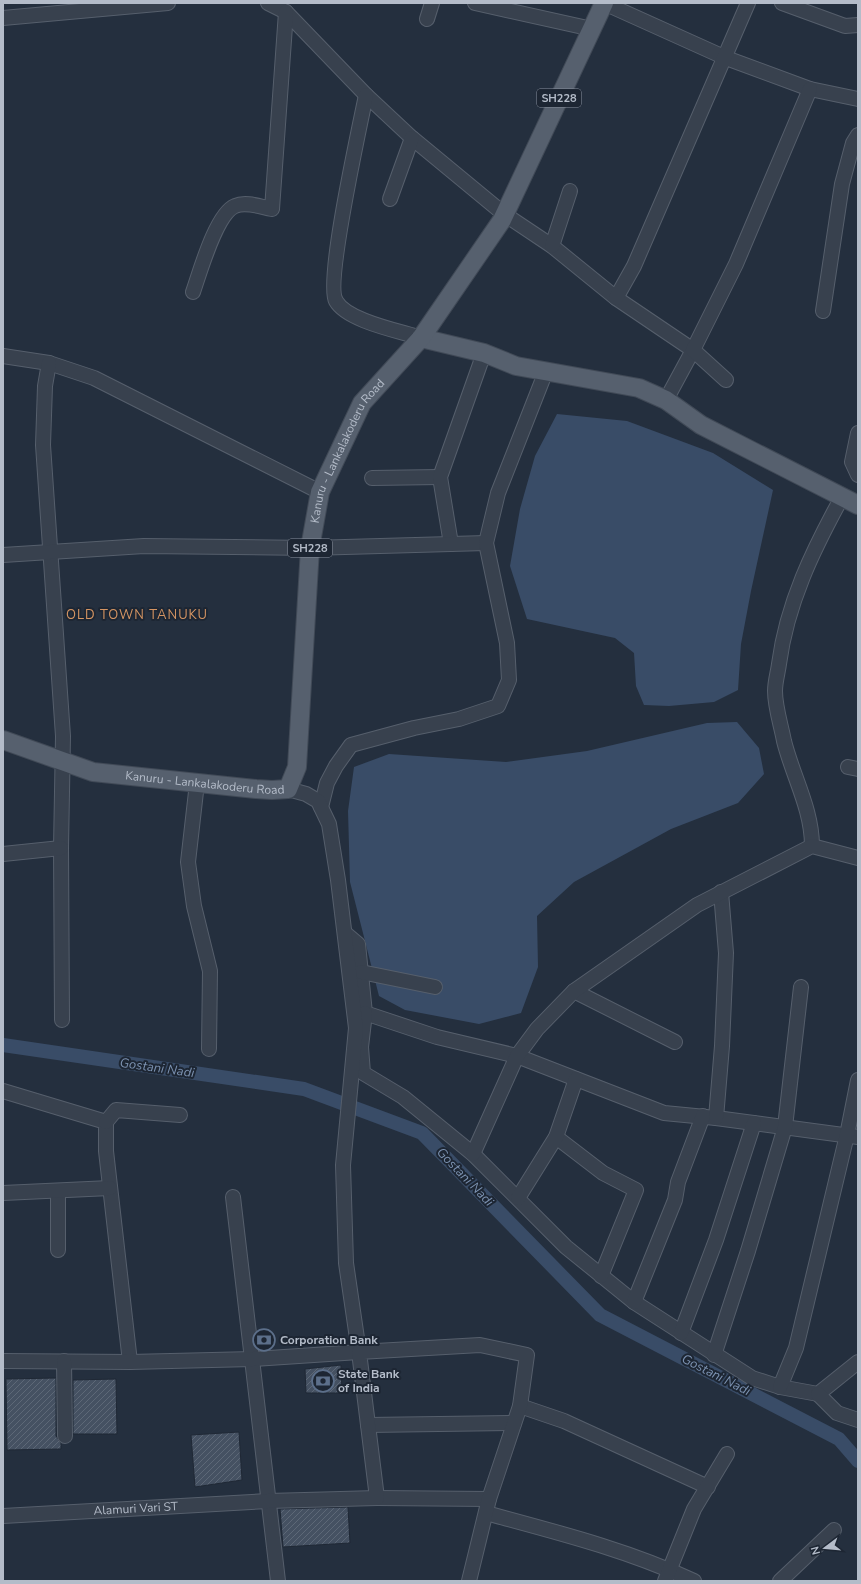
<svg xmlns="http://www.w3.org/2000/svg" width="861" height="1584" viewBox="0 0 861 1584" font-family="'Nunito Sans',sans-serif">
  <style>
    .water { fill: #394c67 }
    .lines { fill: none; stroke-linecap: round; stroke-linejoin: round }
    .canal { stroke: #394c67; stroke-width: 14 }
    .building { fill: url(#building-hatch); stroke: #1f2835 }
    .minor-casing { stroke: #565f6c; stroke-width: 16 }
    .major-casing { stroke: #414a57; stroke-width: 20 }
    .minor { stroke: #38414e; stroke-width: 14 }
    .major { stroke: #56606e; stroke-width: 18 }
    .labels { text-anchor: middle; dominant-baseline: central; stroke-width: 4; stroke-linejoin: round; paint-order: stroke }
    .shield { fill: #1d2633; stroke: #878f9c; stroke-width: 1 }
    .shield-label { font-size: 11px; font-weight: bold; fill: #b4bcc9 }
    .street-label { font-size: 12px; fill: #b4bcc9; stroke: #1d2633 }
    .poi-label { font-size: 12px; font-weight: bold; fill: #b4bcc9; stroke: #1d2633; text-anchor: start }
    .neighbourhood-label { font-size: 13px; letter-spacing: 1px; fill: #d59563; stroke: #1d2633 }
    .water-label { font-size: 13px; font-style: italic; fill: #7c92b1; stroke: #1d2633 }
  </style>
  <defs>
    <pattern id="building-hatch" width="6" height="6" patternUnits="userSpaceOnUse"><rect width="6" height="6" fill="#455162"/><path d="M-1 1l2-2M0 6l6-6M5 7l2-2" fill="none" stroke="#5d6877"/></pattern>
  </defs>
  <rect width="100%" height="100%" fill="#242f3e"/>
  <!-- water -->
  <path class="water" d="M557,414L627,421L713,453L773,490L751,591L741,644L738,690L714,702L669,706L644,705L636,686L634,653L615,638L527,619L510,566L520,509L535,456Z
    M737,722L759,748L764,774L738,803L671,829L574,882L537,916L538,967L521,1013L479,1024L405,1010L379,996L350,882L348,811L354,767L389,754L506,762L587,751L707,723Z"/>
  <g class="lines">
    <!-- canal -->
    <path class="canal" d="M3,1045L304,1089L422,1133L600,1315L839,1439L858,1461"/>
  </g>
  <!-- building -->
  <path class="building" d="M341,1365L342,1393H306L305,1369Z
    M56,1378V1436L61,1443V1449L7,1450L6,1379Z
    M116,1379L117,1434H73V1380Z
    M239,1432L242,1480L195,1487L191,1435Z
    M348,1507L350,1543L283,1547L280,1509Z"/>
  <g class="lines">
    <!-- minor casing -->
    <g class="minor-casing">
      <g id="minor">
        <path d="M268,3L286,12L366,95L412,138L504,214L552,246L616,298L693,350L666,400"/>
        <path d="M475,3L592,29"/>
        <path d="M604,3L726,58L810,89L858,99"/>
        <path d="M782,3L845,26L858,25"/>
        <path d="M3,18L168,3"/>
        <path d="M427,19L432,3"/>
        <path d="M366,95C360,125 325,283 336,301C347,321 400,331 421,338"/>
        <path d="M390,199L412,138"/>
        <path d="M552,246L570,191"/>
        <path d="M193,292C200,272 216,214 235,206C246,201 261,207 272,209L286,12"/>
        <path d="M616,298L634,266L748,3"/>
        <path d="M823,311L842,184L853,143L858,135"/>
        <path d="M3,356L49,363L94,378L320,492"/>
        <path d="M49,363L45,386L43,445L63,736L61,848L62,1020"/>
        <path d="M726,380L693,350L736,264L810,89"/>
        <path d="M858,433L852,462L858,475"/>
        <path d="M372,478L440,477"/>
        <path d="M451,544L440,477L484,353"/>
        <path d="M3,555L144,546L310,548L486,543"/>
        <path d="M848,767L858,769"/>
        <path d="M197,783L188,862L194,906L210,971L209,1049"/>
        <path d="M321,807L327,783L336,766L351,745L414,728L459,719L498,706L509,680L507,643L486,543L498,493L546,371"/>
        <path d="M812,846C812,809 793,777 784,741C781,725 775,707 775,691C775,682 778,672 779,664C787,603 813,550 842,497"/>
        <path d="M3,854L61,848"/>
        <path d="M345,933L358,944L365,1013L437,1037L517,1056L664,1113L716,1118L858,1137"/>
        <path d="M361,972L435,987"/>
        <path d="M574,991L675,1042"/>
        <path d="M365,1013L361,1047L363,1073L403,1097L473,1154L566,1247L634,1302L752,1378L780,1387L818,1394L858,1362"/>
        <path d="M3,1091L106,1122V1151L130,1362"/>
        <path d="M716,1118L722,1046L726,953L721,892"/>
        <path d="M106,1122L116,1110L180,1115"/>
        <path d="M556,1137L603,1173L636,1190L601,1276"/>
        <path d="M473,1154L517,1056L537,1029L574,991L697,905L812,846L858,858"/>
        <path d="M58,1192V1250"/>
        <path d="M3,1193L110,1188"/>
        <path d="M233,1197L278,1581"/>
        <path d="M518,1198L556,1137L576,1079"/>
        <path d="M634,1302L675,1200L678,1182L703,1116"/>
        <path d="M681,1333L716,1240L754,1123"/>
        <path d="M714,1355L748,1251L785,1127L801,987"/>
        <path d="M3,1361L130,1362L253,1359L359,1352L346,1263L343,1165L356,1028L338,880L329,824L318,801L306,794L288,789"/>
        <path d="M64,1361L65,1436"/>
        <path d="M780,1387L796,1348L847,1135L858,1080"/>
        <path d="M818,1394L837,1413L858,1420"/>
        <path d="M520,1406L564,1421L708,1487"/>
        <path d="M368,1425L514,1423"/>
        <path d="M377,1498L489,1499"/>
        <path d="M486,1513C556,1532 628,1550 694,1581"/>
        <path id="s1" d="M3,1516L268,1501L377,1498L359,1352L480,1345L527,1355L520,1406L489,1499L469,1581"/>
        <path d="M665,1581L694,1509L727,1454"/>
        <path d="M780,1581L834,1530"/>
      </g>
    </g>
    <!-- major casing -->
    <g class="major-casing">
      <g id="major">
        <path d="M421,338L484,353L516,366L639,388L666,400L701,425L858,505"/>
        <path id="s2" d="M3,740L93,772L256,789L272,790L288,789L297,767L310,548L320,492L362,403L421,338L502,220L604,3"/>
      </g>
    </g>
    <!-- minor -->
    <use href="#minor" class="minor"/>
    <!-- major -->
    <use href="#major" class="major"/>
  </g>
  <!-- icons -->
  <defs>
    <g id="bank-ring" transform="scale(1.15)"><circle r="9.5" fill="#1d2633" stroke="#5c6f8a" stroke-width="1.5"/><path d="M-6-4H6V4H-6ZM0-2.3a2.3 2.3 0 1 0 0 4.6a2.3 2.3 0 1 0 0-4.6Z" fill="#5c6f8a"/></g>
  </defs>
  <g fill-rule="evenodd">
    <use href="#bank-ring" x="264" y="1340"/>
    <use href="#bank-ring" x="323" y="1381"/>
  </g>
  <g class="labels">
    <!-- shield labels -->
    <g class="shield">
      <rect x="537" y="89" width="44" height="18" rx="3"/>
      <rect x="288" y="539" width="44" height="18" rx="3"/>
    </g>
    <g class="shield-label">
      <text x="559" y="98">SH228</text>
      <text x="310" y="548">SH228</text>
    </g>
    <!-- street labels -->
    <g class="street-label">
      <text stroke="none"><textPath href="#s2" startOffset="640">Kanuru - Lankalakoderu Road</textPath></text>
      <text stroke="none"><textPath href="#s2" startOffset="208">Kanuru - Lankalakoderu Road</textPath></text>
      <text stroke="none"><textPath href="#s1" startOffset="133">Alamuri Vari ST</textPath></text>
    </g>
    <!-- poi labels -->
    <g class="poi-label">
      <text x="280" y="1340">Corporation Bank</text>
      <text x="338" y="1374">State Bank<tspan x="338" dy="14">of India</tspan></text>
    </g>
    <!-- neighbourhood labels -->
    <g class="neighbourhood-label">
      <text x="137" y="615">OLD TOWN TANUKU</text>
    </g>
    <!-- water labels -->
    <g class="water-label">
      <text transform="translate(157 1068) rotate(8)">Gostani Nadi</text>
      <text transform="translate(465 1177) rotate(46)">Gostani Nadi</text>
      <text transform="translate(716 1375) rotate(27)">Gostani Nadi</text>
    </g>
  </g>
  <!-- border -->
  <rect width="861" height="1584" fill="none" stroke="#b4bcc9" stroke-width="8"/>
  <!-- north arrow -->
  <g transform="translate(825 1548) rotate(254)" stroke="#1d2633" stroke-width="3" paint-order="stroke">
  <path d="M0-3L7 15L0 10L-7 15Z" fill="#b4bcc9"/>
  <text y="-6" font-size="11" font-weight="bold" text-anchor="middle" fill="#b4bcc9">N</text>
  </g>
</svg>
